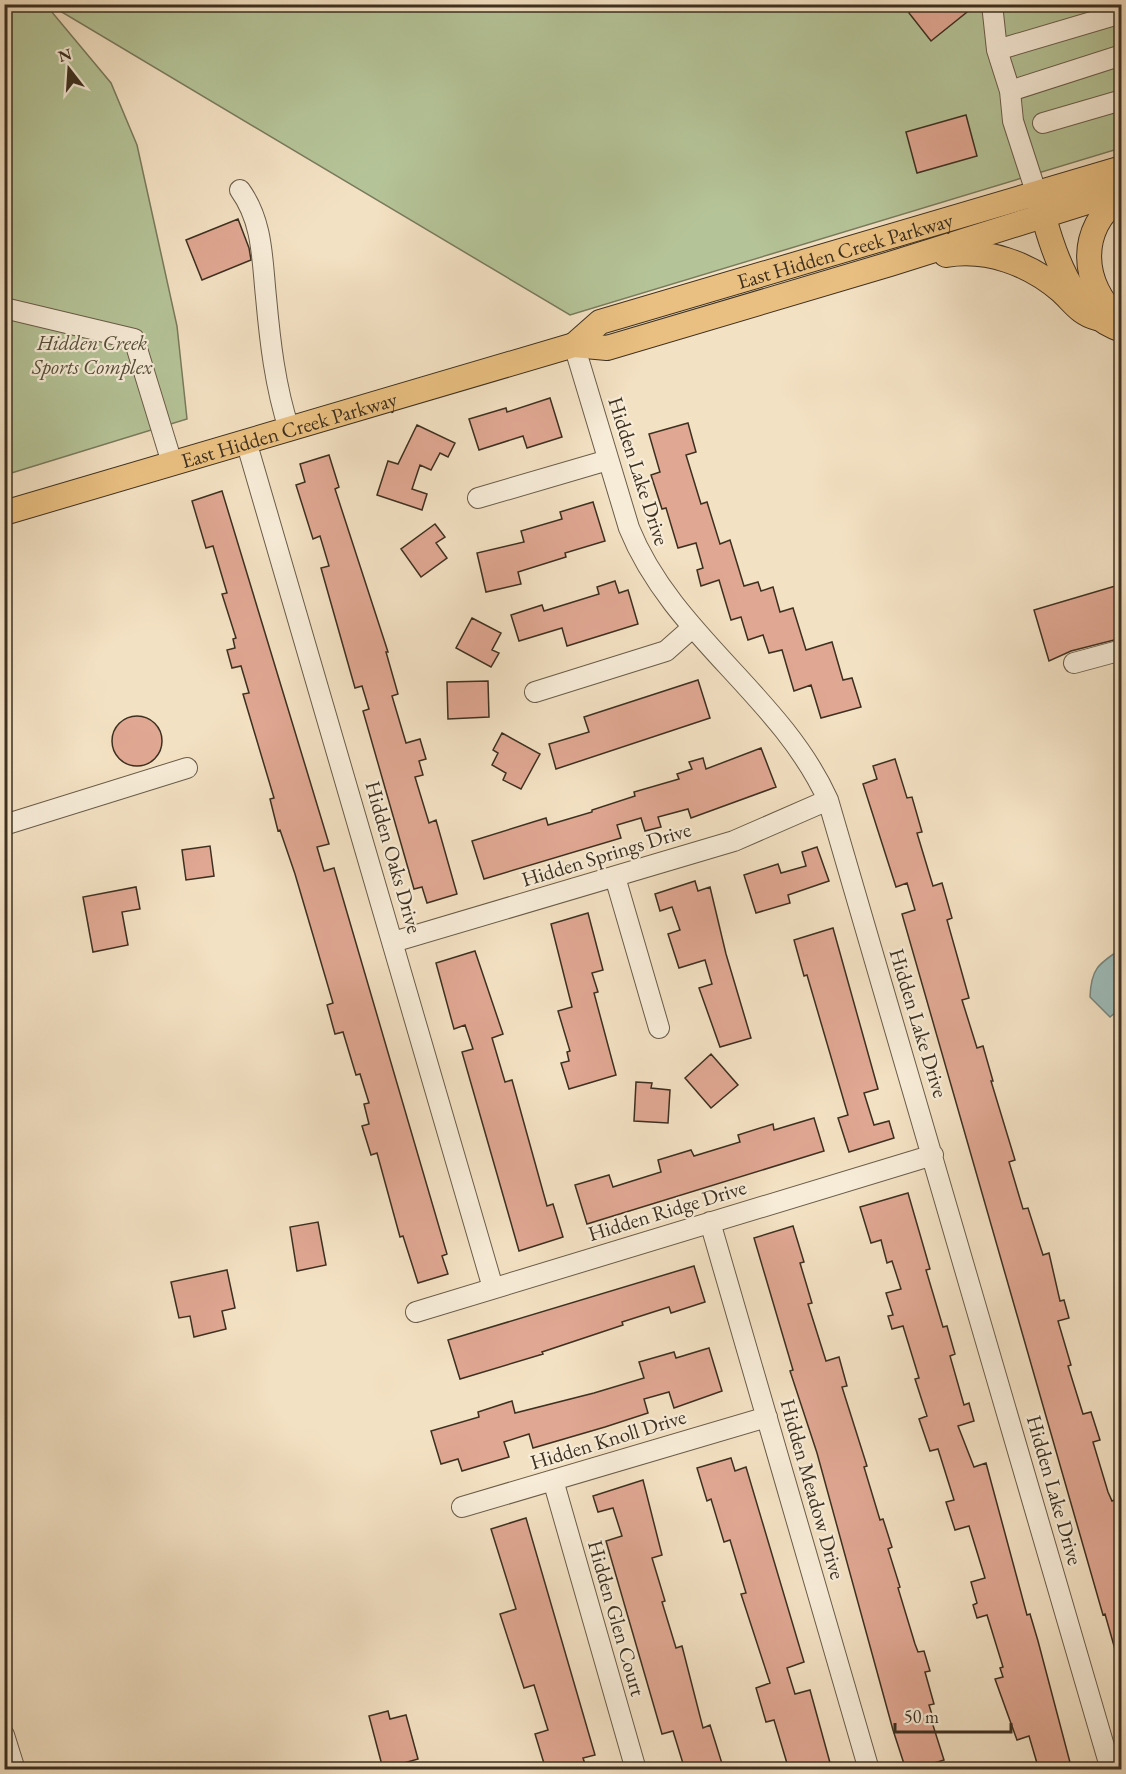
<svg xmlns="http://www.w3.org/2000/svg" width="1126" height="1774" viewBox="0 0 1126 1774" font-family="'EB Garamond',serif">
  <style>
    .green { fill: #b5c498; stroke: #797a5c; stroke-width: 1.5 }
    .water { fill: #9dbcba; stroke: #77847c; stroke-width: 1.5 }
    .building { fill: #e0a792; stroke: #3d3020; stroke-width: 1.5 }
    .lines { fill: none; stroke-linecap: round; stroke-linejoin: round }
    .minor-casing { stroke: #6a5c49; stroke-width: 22 }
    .major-casing { stroke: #3d3020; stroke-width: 26 }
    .minor { stroke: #f7ecd8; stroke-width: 20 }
    .major { stroke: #eac082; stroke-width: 24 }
    .labels { text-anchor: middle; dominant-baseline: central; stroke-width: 4.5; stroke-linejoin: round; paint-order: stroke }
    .street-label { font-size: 21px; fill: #3d3020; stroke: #f7ecd8 }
    .park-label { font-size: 21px; font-style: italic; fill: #554e38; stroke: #f7ecd8 }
  </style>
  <rect width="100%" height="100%" fill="#f3e1c3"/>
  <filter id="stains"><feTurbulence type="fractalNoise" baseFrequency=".00333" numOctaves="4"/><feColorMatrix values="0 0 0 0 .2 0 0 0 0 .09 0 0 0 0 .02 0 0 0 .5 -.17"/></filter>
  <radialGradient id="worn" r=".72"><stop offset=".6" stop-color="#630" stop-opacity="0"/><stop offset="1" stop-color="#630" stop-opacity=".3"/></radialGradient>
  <!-- green -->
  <path class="green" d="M5,5H46L111,83L137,145L177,326L187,419L5,475Z
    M50,5H1121V148L570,315Z"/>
  <!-- water -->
  <path class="water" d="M1121,949V1008L1110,1017L1090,997C1091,969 1098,964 1121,949Z"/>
  <!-- building -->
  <path class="building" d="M916,4H977L931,41L909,13Z
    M966,115L977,156L917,173L906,132Z
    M238,219L249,248L251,260L202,280L186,240Z
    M550,398L562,437L527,448L523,436L479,450L469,419L506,408L507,412Z
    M688,423L696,452L686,455L701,504L707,502L720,544L730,540L744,586L758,582L761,591L773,587L780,612L793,608L806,650L832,642L843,680L852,678L861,707L821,718L811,685L794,691L782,650L769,653L763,635L748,640L741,617L731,620L719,580L701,586L697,570L703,568L696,543L678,548L666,508L662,509L651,475L660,472L649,434Z
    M417,425L455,443L448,457L440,453L431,470L420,465L412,489L427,494L422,510L377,495L388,461L398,464Z
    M329,455L339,487L335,489L388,652H386L398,694L392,696L406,743L420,739L426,759L419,761L423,775L415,777L429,823L436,820L457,894L427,903L422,887L414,889L363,711L369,709L362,686L355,688L321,568L329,566L320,536L313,539L296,485L305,482L300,464Z
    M222,491L329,844L317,847L324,871L334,868L447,1254L442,1256L448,1274L418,1283L403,1236L400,1237L377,1153L371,1155L362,1126L369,1124L364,1104L369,1103L360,1074L356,1075L343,1032L335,1034L327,1005L333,1003L295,874L280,830L278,831L270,799L274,798L243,694L249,693L241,666L232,668L227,650L235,648L233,639L236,638L222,594L227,593L213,546L206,548L192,501Z
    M593,502L605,541L565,553L566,557L518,572L521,584L486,592L477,553L524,542L521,531L562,519L560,512Z
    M435,524L445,537L436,543L447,558L421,577L401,549Z
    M615,581L619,593L628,590L638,624L567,646L562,628L519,641L511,615L542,605L544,611L599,594L597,587Z
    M1122,584V638L1071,651L1049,661L1034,610Z
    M472,618L501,633L492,650L499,653L491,667L456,648Z
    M698,680L710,718L556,769L549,744L589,732L584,717Z
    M488,681L489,717L448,719L447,682Z
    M112 741a25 25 0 1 1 50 0a25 25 0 1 1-50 0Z
    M502,733L540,754L521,789L503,780L506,773L492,765L498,753L493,750Z
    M761,748L776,787L691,818L688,809L658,817L661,827L645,831L641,818L617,825L621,838L484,879L472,841L546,818L548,825L592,812V810L635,796L634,792L679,779L677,774L692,769L689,762L703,758L706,769Z
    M895,759L907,798L912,797L922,832L917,833L933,886L942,883L952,918L947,920L969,998L962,1000L977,1048L983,1046L993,1081H991L1015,1160L1009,1162L1023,1209L1028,1208L1043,1255L1049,1253L1060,1301L1064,1300L1069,1318L1058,1321L1071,1365L1068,1366L1083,1414L1091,1412L1100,1440L1093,1442L1108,1492L1112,1501L1117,1499L1122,1514V1660H1118L1105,1614L1103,1615L902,914L915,910L907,883L896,887L863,784L877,779L873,766Z
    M210,846L214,876L186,880L182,850Z
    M817,847L829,881L788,895L790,903L756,913L744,875L778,864L781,873L806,866L802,852Z
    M695,881L698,891L710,887L726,954L751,1038L720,1047L699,988L712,984L705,960L679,968L668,934L680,930L672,907L660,911L655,894Z
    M136,887L140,909L122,912L128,945L93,952L83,897Z
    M588,913L603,970L592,973L598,992L594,993L616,1075L569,1089L561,1063L569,1061L567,1052L570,1051L558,1011L572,1007L551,924Z
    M833,928L878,1089L864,1093L874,1125L889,1121L894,1138L849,1152L838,1118L848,1115L807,975L804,976L794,940Z
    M475,951L503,1034L492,1038L505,1082L512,1080L547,1206L553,1204L563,1237L519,1251L462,1052L473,1049L465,1025L454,1029L436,963Z
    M711,1054L738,1085L711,1108L685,1078Z
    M636,1082L652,1083L651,1088L670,1090L668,1123L634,1121Z
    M814,1118L824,1151L587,1224L575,1185L609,1175L613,1187L661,1172L658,1160L691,1150L694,1156L740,1142L738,1135L773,1124L774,1130Z
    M908,1193L930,1269L926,1270L943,1327L947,1326L955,1354L950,1356L964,1405L969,1403L974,1421L958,1426L974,1467L986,1463L1027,1615L1030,1614L1038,1641L1072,1770H1039L1029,1736L1017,1740L995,1679L1003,1677L1000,1668L1003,1667L987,1615L977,1618L973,1605L977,1603L971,1582L985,1578L969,1526L955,1530L946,1502L954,1500L938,1449L930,1451L919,1419L927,1416L915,1379L919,1378L903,1326L892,1329L888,1316L893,1315L886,1293L901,1289L892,1261L887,1263L881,1240L871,1243L860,1207Z
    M318,1222L326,1265L297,1271L290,1227Z
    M793,1226L804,1262L800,1263L812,1303L808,1304L826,1361L839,1357L847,1386L842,1387L867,1466L864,1467L880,1520L883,1519L892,1547L888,1549L900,1587L898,1588L915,1644L918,1652L924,1651L930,1671L925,1672L934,1704L929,1705L933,1718L931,1719L944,1760L912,1770H906L893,1730L817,1453L790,1371L793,1370L754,1238Z
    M694,1266L705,1302L671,1313L669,1307L622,1322L623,1325L542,1352L543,1354L460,1379L448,1340Z
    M227,1270L235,1308L222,1311L226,1329L194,1337L190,1316L179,1318L171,1282Z
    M709,1348L722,1391L674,1408L669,1392L644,1399L648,1413L605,1427L533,1448L529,1434L504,1442L509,1457L462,1471L458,1459L441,1464L431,1431L479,1417L478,1412L512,1401L515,1413L594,1393L644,1378L639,1362L674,1352L676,1358Z
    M731,1458L735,1471L746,1467L804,1662L787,1668L795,1694L810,1690L832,1770H789L774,1720L766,1722L756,1688L770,1683L741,1594L746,1593L730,1540L724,1542L711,1499L707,1501L697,1468Z
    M643,1480L662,1555L652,1558L665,1601L662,1602L676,1648L682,1646L703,1728L710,1725L724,1770H685L673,1731L662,1734L606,1541L622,1536L613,1508L598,1512L593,1496Z
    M526,1518L595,1755L583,1758L587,1770H546L535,1734L548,1730L534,1685L524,1688L500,1614L516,1609L491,1529Z
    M388,1711L390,1719L406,1715L418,1759L383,1769L369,1716Z"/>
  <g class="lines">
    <!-- minor casing -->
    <g class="minor-casing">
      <path id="minor" d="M992,4L997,50L1010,91L1013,121L1036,192
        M997,50L1122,13
        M1010,91L1122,55
        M1043,123L1122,100
        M240,190C263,222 262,259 266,297C270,341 275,386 289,429
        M4,308L134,339L172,463
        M574,345L629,528C672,635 781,696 828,800L1111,1770
        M246,441L493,1288
        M478,498L608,460
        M1074,663L1122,650
        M535,692L666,651L692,628
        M4,825L187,768
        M615,877L659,1028
        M393,942L734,841L828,800
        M710,1222L869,1770
        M416,1312L933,1155
        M553,1480L636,1770
        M462,1507L767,1417
        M4,1735L15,1770"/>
    </g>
    <!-- major casing -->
    <g class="major-casing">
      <g id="major">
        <path d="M1039,200C1052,247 1069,313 1122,330"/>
        <path d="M946,255C987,248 1030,264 1061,291C1073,302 1080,314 1097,318"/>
        <path d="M1120,320C1080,284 1077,229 1122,196"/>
        <path id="s1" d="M574,345L600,322L1122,168"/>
        <path id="s2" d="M4,513L574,345L607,348L890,264L1122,191"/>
      </g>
    </g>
    <!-- minor -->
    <use href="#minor" class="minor"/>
    <!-- major -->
    <use href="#major" class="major"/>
  </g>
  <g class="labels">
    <!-- street labels -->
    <g class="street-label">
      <text stroke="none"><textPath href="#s1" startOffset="290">East Hidden Creek Parkway</textPath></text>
      <text stroke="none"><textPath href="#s2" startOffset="297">East Hidden Creek Parkway</textPath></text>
      <text transform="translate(639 471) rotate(72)">Hidden Lake Drive</text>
      <text transform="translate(606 854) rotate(-17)">Hidden Springs Drive</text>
      <text transform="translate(394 857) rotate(74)">Hidden Oaks Drive</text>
      <text transform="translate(919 1023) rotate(73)">Hidden Lake Drive</text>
      <text transform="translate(667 1210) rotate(-17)">Hidden Ridge Drive</text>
      <text transform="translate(608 1439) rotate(-17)">Hidden Knoll Drive</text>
      <text transform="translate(813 1489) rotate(74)">Hidden Meadow Drive</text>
      <text transform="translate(1055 1490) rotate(74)">Hidden Lake Drive</text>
      <text transform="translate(617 1618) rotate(74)">Hidden Glen Court</text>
    </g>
    <!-- park labels -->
    <g class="park-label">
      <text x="92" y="342">Hidden Creek<tspan x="92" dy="24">Sports Complex</tspan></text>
    </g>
  </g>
  <!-- margin -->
  <rect width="1126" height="1774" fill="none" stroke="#f3e1c3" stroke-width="24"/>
  <rect x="6" y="6" width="1114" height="1762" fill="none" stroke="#3d3020" stroke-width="3"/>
  <rect x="12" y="12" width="1102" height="1750" fill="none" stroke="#3d3020" stroke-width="1.5"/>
  <!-- north arrow -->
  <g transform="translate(69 69) rotate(343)" stroke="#f7ecd8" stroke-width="4.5" paint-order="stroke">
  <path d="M0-4.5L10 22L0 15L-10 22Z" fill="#3d3020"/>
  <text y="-9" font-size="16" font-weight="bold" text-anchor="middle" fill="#3d3020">N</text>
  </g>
  <!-- scale -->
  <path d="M895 1723v9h116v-9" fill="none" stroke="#3d3020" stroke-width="3"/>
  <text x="904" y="1723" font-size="18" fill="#3d3020" stroke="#f7ecd8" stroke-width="4.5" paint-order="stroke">50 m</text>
  <rect width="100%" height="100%" filter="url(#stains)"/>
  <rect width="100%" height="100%" fill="url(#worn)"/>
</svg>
